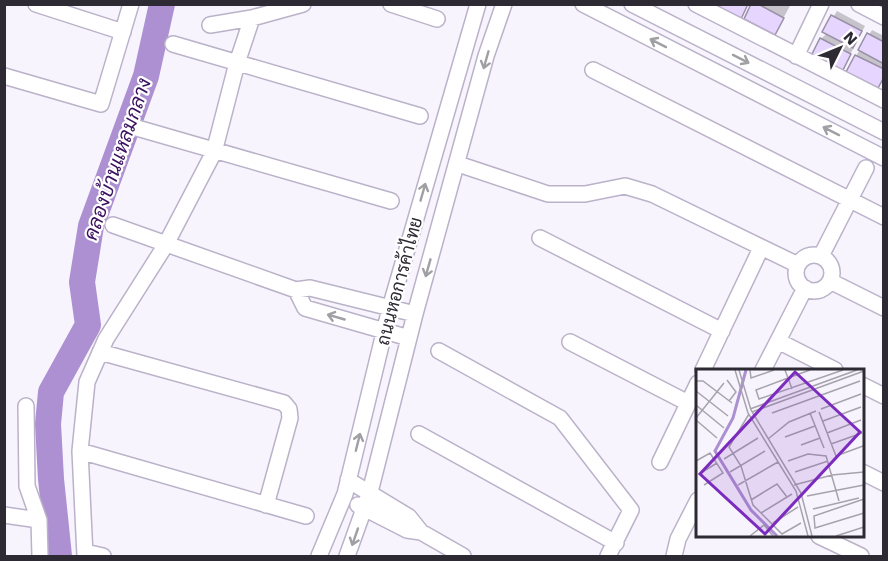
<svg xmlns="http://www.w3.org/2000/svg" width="888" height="561" viewBox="0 0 888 561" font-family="'Work Sans',Sarabun,sans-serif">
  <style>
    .shadow { fill: #0003 }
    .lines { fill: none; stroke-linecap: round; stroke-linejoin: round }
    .river { stroke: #ac90d1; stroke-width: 26 }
    .building { fill: #e6d5ff; stroke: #9990a6; stroke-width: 1.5 }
    .street-casing { stroke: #bbb2c9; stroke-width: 18 }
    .street { stroke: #fff; stroke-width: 15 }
    .oneway { stroke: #a09fa3 }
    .labels { text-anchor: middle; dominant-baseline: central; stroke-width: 4.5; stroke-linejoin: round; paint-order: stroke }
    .street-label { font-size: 18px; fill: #2d2a33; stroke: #fff }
    .water-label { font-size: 20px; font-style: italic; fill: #3b115f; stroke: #fff }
    .inset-river { fill: none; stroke: #ac90d1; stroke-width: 3 }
    .inset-road { fill: none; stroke: #a7a3ad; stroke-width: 1.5 }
    .view { fill: #7b2cbf; fill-opacity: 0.15; stroke: #7b2cbf; stroke-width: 3 }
    .inset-edge { fill: none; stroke: #2d2a33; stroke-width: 3 }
  </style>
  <rect width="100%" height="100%" fill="#f8f4fe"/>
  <!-- shadow -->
  <path class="shadow" d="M753,4H791L775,33Z
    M837,11L865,26L842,70L821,39L827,33L824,32Z
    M872,30L884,36V78L877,86L856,56Z"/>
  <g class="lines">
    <!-- river -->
    <path class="river" d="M59,556L51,479L48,424L51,392L88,325L82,282L91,226L146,76L162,4"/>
  </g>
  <!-- building -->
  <path class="building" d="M712,4H748L741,19Z
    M751,4H758L784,18L775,35L744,19Z
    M831,15L862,31L853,48L822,32Z
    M867,33L884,42V64L858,50Z
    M820,38L851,54L842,72L811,56Z
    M855,55L884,69V77L878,88L846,72Z"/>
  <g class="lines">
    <!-- street casing -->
    <g class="street-casing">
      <path id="street" d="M36,4L123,32
        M391,4L437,19
        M583,4L884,158
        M632,4L884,132
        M696,4L884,100
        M859,4L884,17
        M210,25L252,18
        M173,44L420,116
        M796,56L821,4
        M593,70L884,217
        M4,76L101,104L131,4
        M137,128L391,201
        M458,164L548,194H585L625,186L652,194L798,265
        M113,225L296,290L310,288L415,314
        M540,238L722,331
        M796 273a18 18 0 1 1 36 0a18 18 0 1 1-36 0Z
        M821,256L866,168
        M830,281L884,308
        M296,290L305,308L409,338
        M778,341L835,370
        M570,342L688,403
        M439,351L560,418L631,510L608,556
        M100,352L284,403L289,409L290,418L266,505
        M703,370L761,248
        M763,370L805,288
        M862,385L884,396
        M26,406L27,486L39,520
        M419,434L616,543
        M80,451L306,516
        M660,462L698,383
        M862,472L884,483
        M348,480L409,517L421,532L463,556
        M358,505L407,530L421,532
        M4,515L39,520L40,556
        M819,536L861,556
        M85,552L103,556
        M85,556L80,451L87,382L106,339L165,246L214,152L237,63L252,18L303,4
        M319,556L345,494L390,308L478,4
        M347,556L370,492L415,314L486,56L504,4
        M674,556L678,539L698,500"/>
    </g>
    <!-- street -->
    <use href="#street" class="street"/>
  </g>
  <!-- one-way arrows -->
  <defs><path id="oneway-shaft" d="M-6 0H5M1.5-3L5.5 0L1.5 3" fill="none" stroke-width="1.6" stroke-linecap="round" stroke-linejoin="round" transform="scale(1.5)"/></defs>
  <g class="oneway">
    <use href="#oneway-shaft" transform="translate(658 43) rotate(-153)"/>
    <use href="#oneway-shaft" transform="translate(741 59) rotate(27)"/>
    <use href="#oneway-shaft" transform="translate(486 60) rotate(106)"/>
    <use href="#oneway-shaft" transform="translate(831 131) rotate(-153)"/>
    <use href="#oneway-shaft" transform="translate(423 192) rotate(-74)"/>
    <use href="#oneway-shaft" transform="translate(428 268) rotate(106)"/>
    <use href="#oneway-shaft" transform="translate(336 317) rotate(-164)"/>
    <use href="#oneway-shaft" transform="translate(358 442) rotate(-76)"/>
    <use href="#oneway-shaft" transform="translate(355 537) rotate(109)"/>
  </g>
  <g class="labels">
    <!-- street labels -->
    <g class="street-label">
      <text transform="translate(399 281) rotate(-75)">ถนนหอการค้าไทย</text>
    </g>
    <!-- water labels -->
    <g class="water-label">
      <text transform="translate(117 159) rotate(-71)">คลองบ้านแหลมกลาง</text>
    </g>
  </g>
  <!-- overview -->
  <g transform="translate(696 369)">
    <rect width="168" height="168" fill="#f8f4fe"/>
    <path class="inset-river" d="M50,1L37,49L19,82L55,141L81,167"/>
    <path class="inset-road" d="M39,1L52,44L100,122L112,167M43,1L55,41L105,124L116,167M54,1L55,9L78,1M89,1L92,9L60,21L63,30L147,1M31,11L40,23L33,32M0,12H7L36,34M96,20L92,9L114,1M0,22L32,47M0,36L28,59M54,40L161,1M125,40L165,25M56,43L168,2M123,43L140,87L167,77M76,44L164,12M114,44L128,79M53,45L33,78L45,97L57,136L86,165L105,154M0,49L28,14M0,51L21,69M127,52L165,38M131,64L165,51M89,68L119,57M72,70L93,53L120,42M135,75L166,64M105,76L124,69M28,90L62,69M0,92L14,84L27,104L8,116M92,92L112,85L130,87L143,132M34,103L69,82M99,103L132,92M3,105L21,94M42,116L82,93M98,116L136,106L168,103M111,127L168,116M168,130L118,147L119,159L168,144M55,131L81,115L91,128M117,140L163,129M65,144L96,125M77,154L102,138M54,167L68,156L77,167M140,167L168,158"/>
    <path class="view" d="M99,3L164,63L69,165L4,105Z"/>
    <rect width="168" height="168" class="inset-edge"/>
  </g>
  <!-- border -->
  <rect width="888" height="561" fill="none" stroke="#2d2a33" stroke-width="12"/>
  <!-- north arrow -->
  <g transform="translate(840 48) rotate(47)" stroke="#ffffff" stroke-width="4.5" paint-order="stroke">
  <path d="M0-4.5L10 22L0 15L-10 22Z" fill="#2d2a33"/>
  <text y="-9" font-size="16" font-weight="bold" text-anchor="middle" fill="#2d2a33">N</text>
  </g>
</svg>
